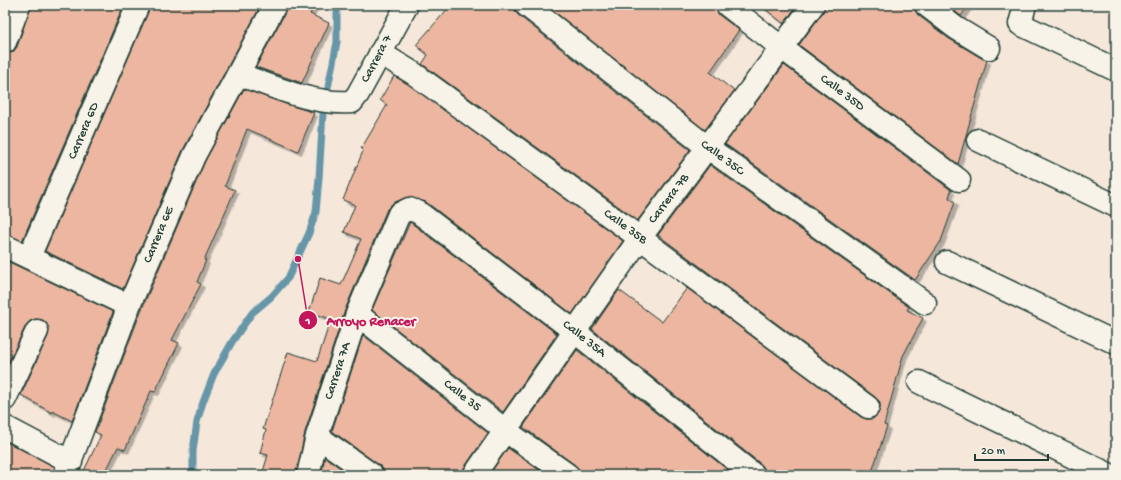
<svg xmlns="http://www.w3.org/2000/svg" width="1121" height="480" viewBox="0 0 1121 480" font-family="'Gochi Hand',sans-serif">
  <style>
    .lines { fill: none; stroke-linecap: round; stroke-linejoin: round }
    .stream { stroke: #6696a8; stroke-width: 7 }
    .building { fill: #ecb6a1; stroke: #1f3d34; filter: url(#shadow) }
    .minor-casing { stroke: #1f3d34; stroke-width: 25 }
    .minor { stroke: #f7f3e8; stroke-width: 22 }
    .labels { text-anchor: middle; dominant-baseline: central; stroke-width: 4; stroke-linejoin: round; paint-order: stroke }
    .street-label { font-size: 13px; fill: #1f3d34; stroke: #f7f3e8 }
    .leader { fill: none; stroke: #c2185b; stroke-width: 1.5 }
    .callout-dot { fill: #c2185b; stroke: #f7f3e8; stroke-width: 1.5 }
    .mark-label { font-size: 12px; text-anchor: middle; font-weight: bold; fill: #fff }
    .callout-label { font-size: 14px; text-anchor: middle; font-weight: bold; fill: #c2185b; stroke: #f7f3e8; stroke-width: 4; stroke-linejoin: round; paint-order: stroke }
  </style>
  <defs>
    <filter id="shadow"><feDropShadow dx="3.5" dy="3.5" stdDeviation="0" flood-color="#0004"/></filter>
  </defs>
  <rect width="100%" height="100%" fill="#f5e7da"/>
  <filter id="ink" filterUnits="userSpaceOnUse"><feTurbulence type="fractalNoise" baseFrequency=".025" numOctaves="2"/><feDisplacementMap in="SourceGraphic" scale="8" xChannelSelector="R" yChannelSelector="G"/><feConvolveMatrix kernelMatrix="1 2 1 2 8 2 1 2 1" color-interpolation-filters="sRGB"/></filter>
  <g filter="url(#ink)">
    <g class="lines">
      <!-- stream -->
      <path class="stream" d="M193,475V451L197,422L203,402L214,374L232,342L252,313L271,297L288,278L309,233L316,212L319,178L323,113L337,42V10L338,5"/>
    </g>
    <!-- building -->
    <path class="building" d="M31,5H124L22,241L5,234V54L13,52L17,47Z
      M150,5H261L183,150L123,289L45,251L149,10Z
      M287,5H315L310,14L329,23L302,83L256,67L286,11Z
      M451,5H514L515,10L518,15L690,150L638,220H637L422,64L428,55L416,45Z
      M546,5H715L716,10L719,15L739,30L710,72L734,91L705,130Z
      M760,5H797L784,24Z
      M825,5H914L915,10L918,15L948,38L983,59L987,60L958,164L799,45L823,12Z
      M947,5H969L961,16Z
      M784,65L951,190L949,198L955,202L941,241L915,280L725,144Z
      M394,76L408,84L623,241L572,314L426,202L408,197L393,203L387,209L345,310L305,432L296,475H262L268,455L260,453L266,430L263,429L288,352L317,361L331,319L309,312L320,278L341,285L361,239L344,232L355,205L343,200L363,151L361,149L387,105L380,100Z
      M244,89L314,113L298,151L247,129L225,186L235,190L204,260H206L197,282L201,284L172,340L179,343L155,392L151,391L125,450L118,447L104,475H82L101,435L95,432L141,311L205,161Z
      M710,165L909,307L907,310L923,318L903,356L884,425L887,426L871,475H766L765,470L762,465L592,329L619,290L662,322L687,288L861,417L866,419H873L878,414L880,408V402L875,397L658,235Z
      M410,222L557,334L503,412L372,310Z
      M5,260L113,312L72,421L52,411V413L21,395L48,336L49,330L47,324L43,320L36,319L30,321L26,325L5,370Z
      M363,335L488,433L464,468L462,475H384L383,469L379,465L332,431Z
      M577,350L734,475H580L579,469L575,465L523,427Z
      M5,441L55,467L53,475H5Z
      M508,448L546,475H489Z
      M325,457L350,475H321Z"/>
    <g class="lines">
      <!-- minor casing -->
      <g class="minor-casing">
        <path id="minor" d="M526,5L707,147L925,303
          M727,5L782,48L959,180
          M926,5L956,28L989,48
          M1025,5L1020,24L1116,70
          M5,42L19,5
          M380,53L413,73L640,238L868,407
          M238,74C275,87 312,105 352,102L358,94L407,5
          M978,140L1116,206
          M5,246L129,306
          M29,257L138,5
          M947,262L1116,343
          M357,314L506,431L568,475
          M919,382L1110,475
          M5,399L37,331
          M5,427L71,462
          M317,436L372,475
          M65,475L129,306L194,156L275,5
          M308,475L317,436L357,314L399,214L409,209L418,212L574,331L754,475
          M474,475L640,238L813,5"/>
      </g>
      <!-- minor -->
      <use href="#minor" class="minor"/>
    </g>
  </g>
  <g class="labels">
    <!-- street labels -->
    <g class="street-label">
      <text transform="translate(377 59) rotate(-62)">Carrera 7</text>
      <text transform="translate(842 93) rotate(37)">Calle 35D</text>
      <text transform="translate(84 131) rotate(-67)">Carrera 6D</text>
      <text transform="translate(722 158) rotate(36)">Calle 35C</text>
      <text transform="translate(669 199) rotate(-53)">Carrera 7B</text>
      <text transform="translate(625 227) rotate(36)">Calle 35B</text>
      <text transform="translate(159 235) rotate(-67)">Carrera 6E</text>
      <text transform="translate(584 339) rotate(38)">Calle 35A</text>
      <text transform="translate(338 371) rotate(-72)">Carrera 7A</text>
      <text transform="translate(462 396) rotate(38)">Calle 35</text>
    </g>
  </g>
  <!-- callouts -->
  <path class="leader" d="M298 259L308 320"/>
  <g class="callout-dot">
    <circle cx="298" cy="259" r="4"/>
    <circle cx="308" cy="320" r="10"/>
  </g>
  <g class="mark-label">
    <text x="308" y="324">1</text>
  </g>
  <g class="callout-label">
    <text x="371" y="325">Arroyo Renacer</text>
  </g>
  <!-- margin -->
  <rect width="1121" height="480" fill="none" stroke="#f7f3e8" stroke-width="20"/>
  <rect x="10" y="10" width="1101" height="460" fill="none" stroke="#1f3d34" stroke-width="1.5" filter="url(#ink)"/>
  <!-- scale -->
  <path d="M975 454v6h73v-6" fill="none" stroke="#1f3d34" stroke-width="2"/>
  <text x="981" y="454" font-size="12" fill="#1f3d34" stroke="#f7f3e8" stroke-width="3" paint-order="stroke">20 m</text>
</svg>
